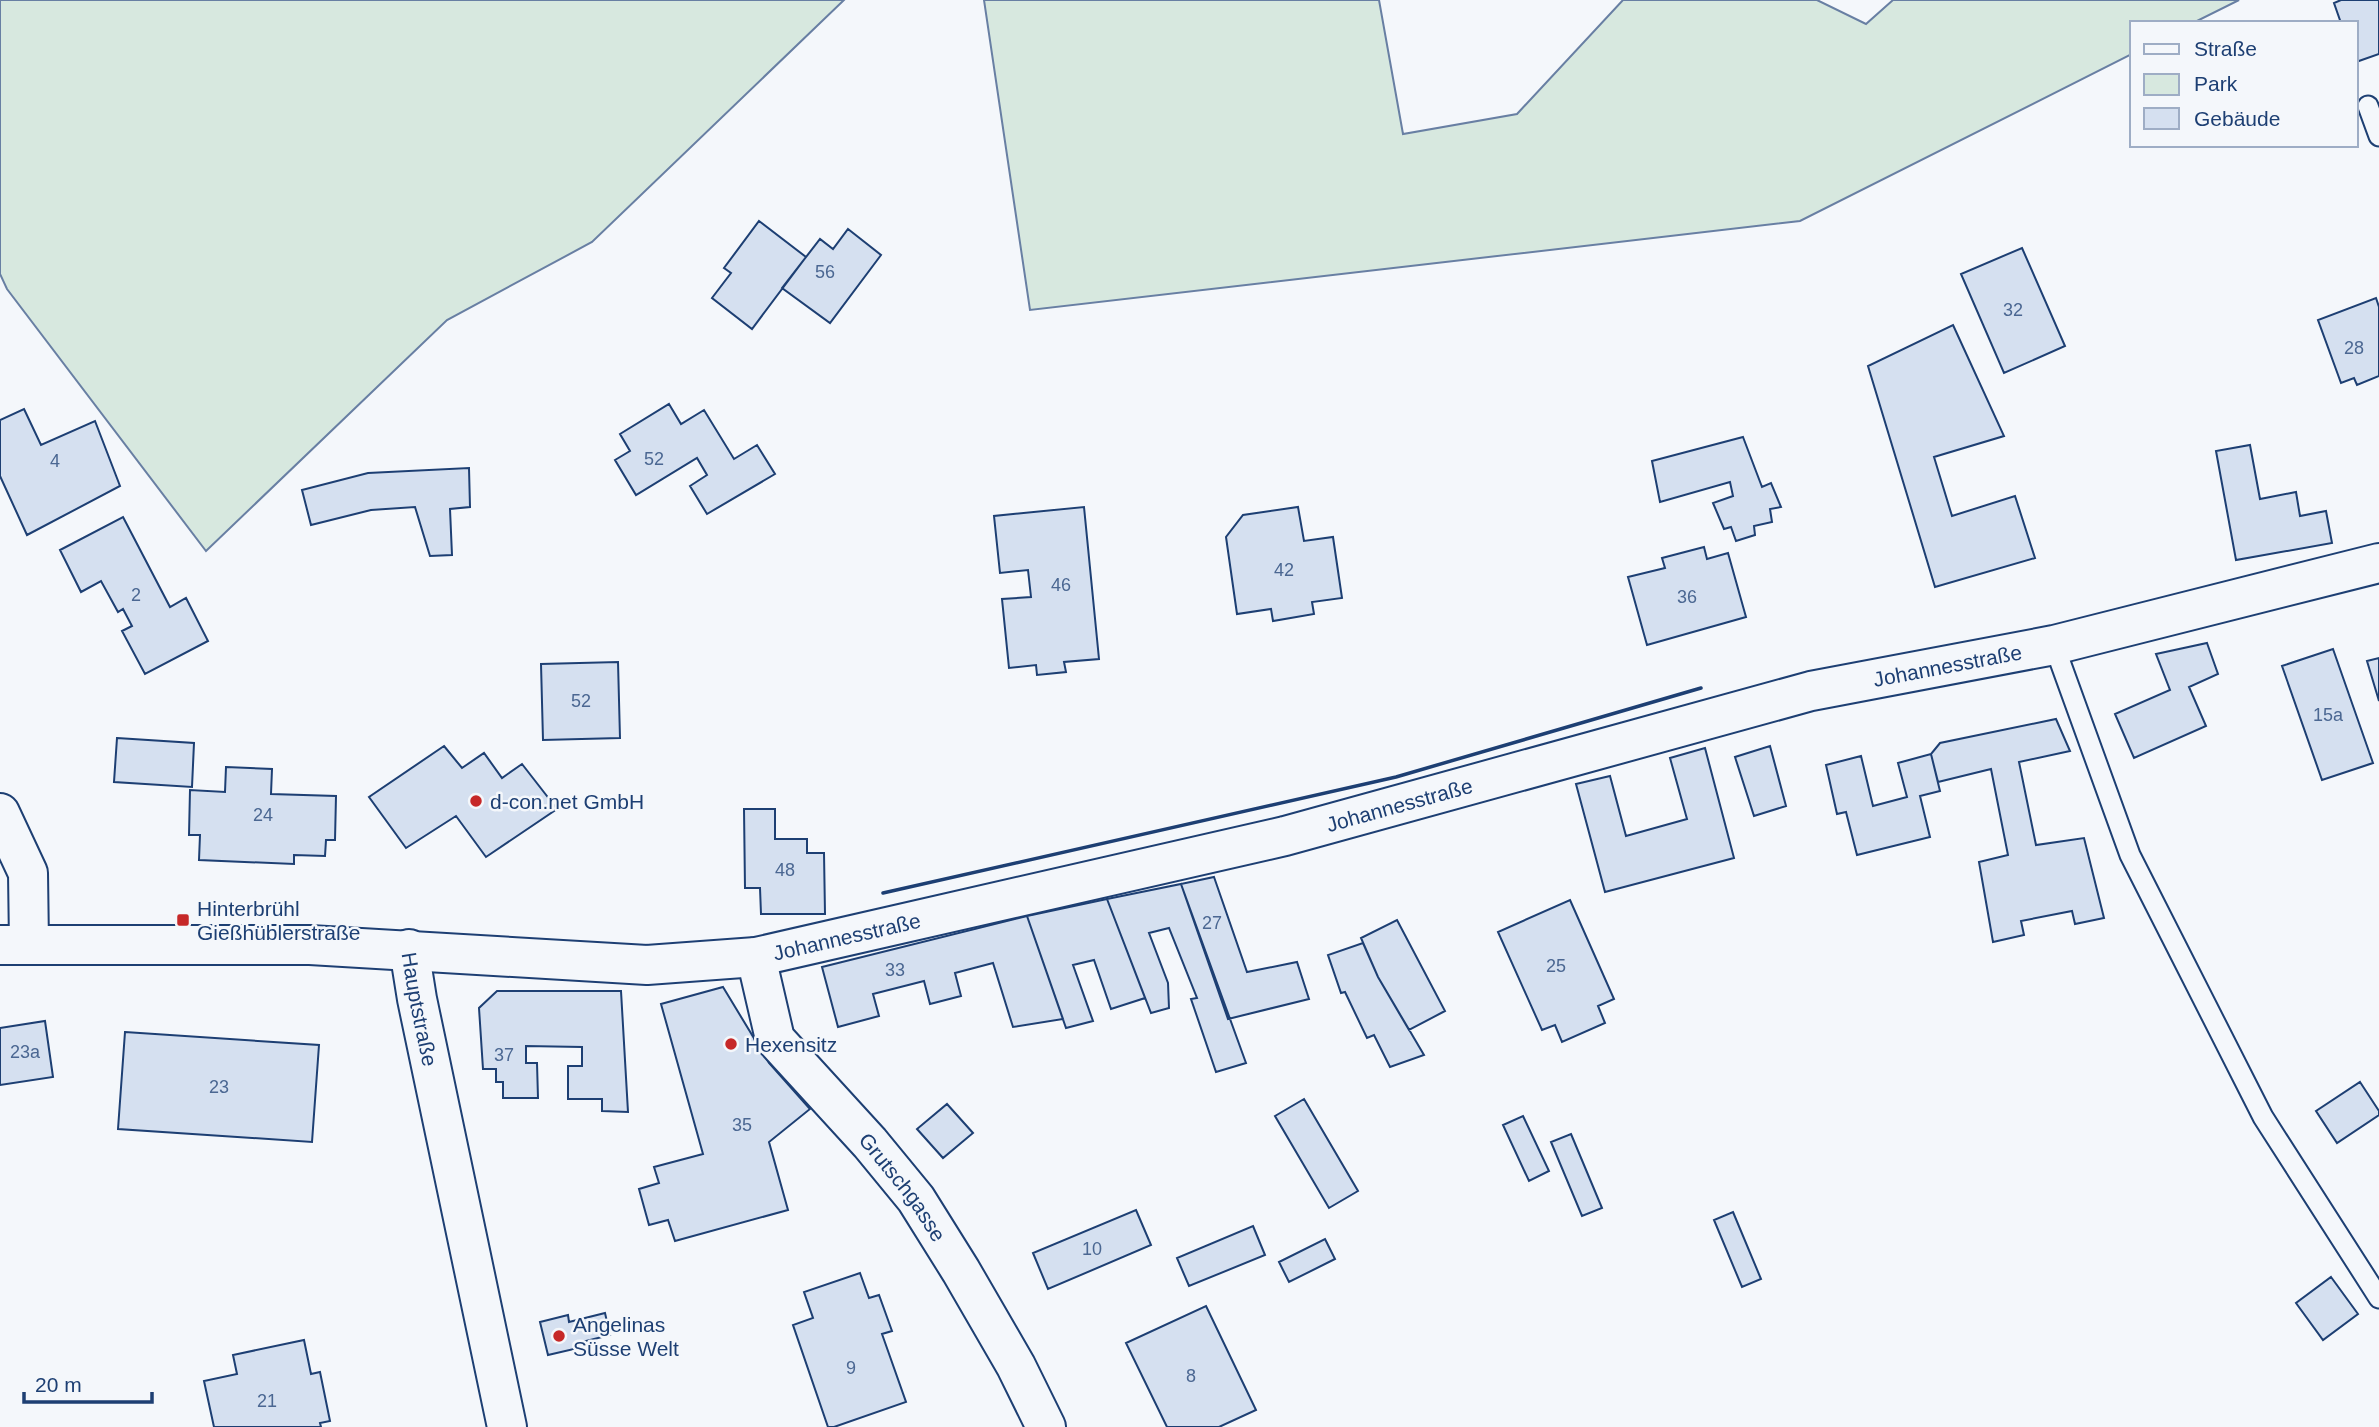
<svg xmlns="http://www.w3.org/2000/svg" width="2379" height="1427" viewBox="0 0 2379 1427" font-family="Helvetica,sans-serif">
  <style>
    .green { fill: #d7e8df; stroke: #687fa3; stroke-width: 2 }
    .building { fill: #d5e0f0; stroke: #1d3f73; stroke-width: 2 }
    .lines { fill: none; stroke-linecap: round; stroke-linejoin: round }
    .service-casing { stroke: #1d3f73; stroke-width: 23 }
    .minor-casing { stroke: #1d3f73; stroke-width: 42 }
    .tertiary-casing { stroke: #1d3f73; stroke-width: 42 }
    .secondary-casing { stroke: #1d3f73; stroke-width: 42 }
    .service { stroke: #f4f7fb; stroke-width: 19 }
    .minor { stroke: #f4f7fb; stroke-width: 38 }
    .tertiary { stroke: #f4f7fb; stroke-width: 38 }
    .secondary { stroke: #f4f7fb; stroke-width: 38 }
    .wall { stroke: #1d3f73; stroke-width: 3.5 }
    .poi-dot { fill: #c62828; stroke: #f4f7fb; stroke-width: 2.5 }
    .labels { text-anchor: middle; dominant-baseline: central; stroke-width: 5; stroke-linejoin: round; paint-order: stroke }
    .number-label { font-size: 18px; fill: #4b6792 }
    .street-label { font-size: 21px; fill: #1d3f73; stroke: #f4f7fb }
    .poi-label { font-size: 21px; fill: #1d3f73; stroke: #f4f7fb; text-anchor: start }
  </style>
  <rect width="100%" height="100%" fill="#f4f7fb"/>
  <!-- green -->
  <path class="green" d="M0,0H844L592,242L447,320L206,551L7,289L0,274Z
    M984,0H1379L1403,134L1517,114L1623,0H1817L1866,24L1893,0H2239L2193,23H2132V54L1800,221L1030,310Z"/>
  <!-- building -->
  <path class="building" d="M2341,0H2379V54L2356,62V23H2341L2334,3Z
    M759,221L806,257L752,329L712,298L731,273L724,268Z
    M848,229L881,255L830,323L782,288L820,239L833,249Z
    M2022,248L2065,346L2004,373L1961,274Z
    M2376,298L2379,307V376L2357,385L2354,378L2341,383L2318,320Z
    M1953,325L2004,436L1934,457L1952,516L2015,496L2035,558L1935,587L1868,366Z
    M669,404L681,424L704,410L734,459L757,445L775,474L707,514L690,486L707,475L697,458L636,495L615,460L630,451L620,434Z
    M24,409L41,445L95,421L120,486L27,535L0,476V420Z
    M1743,437L1762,487L1771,483L1781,507L1770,509L1772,522L1754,526L1755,535L1736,541L1731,527L1724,529L1713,503L1733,496L1730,482L1660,502L1652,461Z
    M2250,445L2260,499L2296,492L2300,516L2326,511L2332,543L2236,560L2216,451Z
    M469,468L470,507L450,509L452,555L430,556L415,507L371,510L311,525L302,490L368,473Z
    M1084,507L1099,659L1064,662L1066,672L1037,675L1036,665L1009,668L1002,599L1031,597L1028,570L1000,573L994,516Z
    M1298,507L1304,541L1333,537L1342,598L1312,602L1314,614L1273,621L1271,609L1237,614L1226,537L1243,515Z
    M123,517L170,607L186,598L208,641L145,674L122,631L132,626L123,609L118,612L101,581L81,592L60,550Z
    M1704,547L1707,559L1728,553L1746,617L1647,645L1628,577L1665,568L1662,558Z
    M2207,643L2218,674L2189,687L2206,726L2134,758L2115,714L2170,690L2156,654Z
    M2333,649L2373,763L2322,780L2282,666Z
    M2379,658V701L2367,661Z
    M618,662L620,738L543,740L541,664Z
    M2056,719L2070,751L2019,762L2036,845L2084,838L2104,918L2075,924L2072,911L2021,921L2024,935L1993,942L1979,862L2008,855L1991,769L1938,782L1931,754L1940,743Z
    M117,738L194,743L192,787L114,782Z
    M444,746L462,768L484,753L502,778L522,764L557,809L486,857L456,816L406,848L369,797Z
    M1770,746L1786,806L1754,816L1735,757Z
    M1705,748L1734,858L1605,892L1576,784L1610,776L1626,836L1687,819L1670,758Z
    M1931,754L1940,791L1920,796L1930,837L1857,855L1846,812L1837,814L1826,765L1861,756L1873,806L1907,797L1898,763Z
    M226,767L272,769L271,794L336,796L335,840H326L325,856L294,855V864L199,860L200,835H189L190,790L225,792Z
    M744,809H775V839H807V853H824L825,914H761L760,888H745Z
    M1214,877L1247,972L1297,962L1309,999L1228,1019L1181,884Z
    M1181,884L1246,1063L1216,1072L1191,999L1197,998L1169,928L1149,933L1168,983L1169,1008L1151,1013L1107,899Z
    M1107,899L1145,998L1111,1009L1094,960L1073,965L1093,1021L1066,1028L1027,916Z
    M1570,900L1614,999L1598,1006L1605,1023L1562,1042L1555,1025L1542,1030L1498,932Z
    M1027,916L1063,1019L1013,1027L993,963L955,973L961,996L930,1004L924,981L873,994L879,1016L838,1027L822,967Z
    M1397,920L1445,1011L1409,1030L1378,977L1361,938Z
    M1363,943L1378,977L1424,1055L1390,1067L1374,1035L1367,1038L1345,992L1341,993L1328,955Z
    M723,987L769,1063L810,1109L769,1142L788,1210L675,1241L668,1220L649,1225L639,1189L659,1183L654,1167L703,1154L661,1004Z
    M497,991H621L628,1112L602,1111V1099H568V1066H582V1047L526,1046V1063H537L538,1098H503V1082H496V1069H483L479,1008Z
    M45,1021L53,1077L0,1085V1028Z
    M125,1032L319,1045L312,1142L118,1129Z
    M2360,1082L2379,1111V1115L2337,1143L2316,1111Z
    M1304,1099L1358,1191L1329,1208L1275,1116Z
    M947,1104L973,1133L943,1158L917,1129Z
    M1523,1116L1549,1171L1529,1181L1503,1125Z
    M1571,1134L1602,1208L1582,1216L1551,1142Z
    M1136,1210L1151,1245L1048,1289L1033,1253Z
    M1733,1212L1761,1279L1742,1287L1714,1220Z
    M1253,1226L1265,1255L1189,1286L1177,1258Z
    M1325,1239L1335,1259L1289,1282L1279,1262Z
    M860,1273L869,1298L879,1295L892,1331L882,1334L906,1402L834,1427H828L793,1325L813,1318L804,1292Z
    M2331,1277L2358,1314L2323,1340L2296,1303Z
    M1206,1306L1256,1410L1219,1427H1167L1126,1343Z
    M605,1313L610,1335L574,1344V1349L548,1355L540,1322L568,1315L569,1322Z
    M304,1340L311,1374L320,1372L330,1421L320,1423L321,1427H214L204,1381L237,1374L233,1355Z"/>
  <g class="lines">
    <!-- service casing -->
    <g class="service-casing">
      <path id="service" d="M2368,106L2379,136
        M2054,645L2130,855L2263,1117L2379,1298"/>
    </g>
    <!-- minor casing -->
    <g class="minor-casing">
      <g id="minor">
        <path d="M0,813L28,873L29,944"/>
        <path id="s1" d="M756,957L775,1039L870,1143L916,1199L961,1271L1016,1366L1046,1427"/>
      </g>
    </g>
    <!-- tertiary casing -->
    <g class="tertiary-casing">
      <g id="tertiary">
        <path id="s2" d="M409,949L417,999L507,1427"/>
      </g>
    </g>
    <!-- secondary casing -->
    <g class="secondary-casing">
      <g id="secondary">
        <path id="s3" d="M0,945H310L647,965L756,957L1285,836L1811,691L2054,645L2379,563"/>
      </g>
    </g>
    <!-- service -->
    <use href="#service" class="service"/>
    <!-- minor -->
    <use href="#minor" class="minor"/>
    <!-- tertiary -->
    <use href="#tertiary" class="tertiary"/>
    <!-- secondary -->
    <use href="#secondary" class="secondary"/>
    <!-- wall -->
    <path class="wall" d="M883,893L1396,777L1701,688"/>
  </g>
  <!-- markers -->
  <g class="poi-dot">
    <circle cx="476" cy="801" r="7"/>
    <rect x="176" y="913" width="14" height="14" rx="3.5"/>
    <circle cx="731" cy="1044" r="7"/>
    <circle cx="559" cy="1336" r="7"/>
  </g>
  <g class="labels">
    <!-- number labels -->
    <g class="number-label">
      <text x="825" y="272">56</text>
      <text x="2013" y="310">32</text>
      <text x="2354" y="348">28</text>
      <text x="654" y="459">52</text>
      <text x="55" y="461">4</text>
      <text x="1284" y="570">42</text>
      <text x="1061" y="585">46</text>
      <text x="136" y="595">2</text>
      <text x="1687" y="597">36</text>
      <text x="581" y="701">52</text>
      <text x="2328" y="715">15a</text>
      <text x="263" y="815">24</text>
      <text x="785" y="870">48</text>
      <text x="1212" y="923">27</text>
      <text x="1556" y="966">25</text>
      <text x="895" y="970">33</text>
      <text x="25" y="1052">23a</text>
      <text x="504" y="1055">37</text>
      <text x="219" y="1087">23</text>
      <text x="742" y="1125">35</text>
      <text x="1092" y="1249">10</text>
      <text x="851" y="1368">9</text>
      <text x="1191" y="1376">8</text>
      <text x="267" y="1401">21</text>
    </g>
    <!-- street labels -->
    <g class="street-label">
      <text stroke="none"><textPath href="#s3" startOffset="1984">Johannesstraße</textPath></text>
      <text stroke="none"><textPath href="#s3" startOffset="1418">Johannesstraße</textPath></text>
      <text stroke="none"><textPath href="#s3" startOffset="850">Johannesstraße</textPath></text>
      <text stroke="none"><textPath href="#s2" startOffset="61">Hauptstraße</textPath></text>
      <text stroke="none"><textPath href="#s1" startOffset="280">Grutschgasse</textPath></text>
    </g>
    <!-- poi labels -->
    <g class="poi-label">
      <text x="490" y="801">d-con.net GmbH</text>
      <text x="197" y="908">Hinterbrühl<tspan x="197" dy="24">Gießhüblerstraße</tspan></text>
      <text x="745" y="1044">Hexensitz</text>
      <text x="573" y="1324">Angelinas<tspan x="573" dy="24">Süsse Welt</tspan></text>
    </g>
  </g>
  <!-- legend -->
  <rect x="2130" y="21" width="228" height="126" fill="#f4f7fb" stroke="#9eadc5" stroke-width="2"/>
  <rect x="2144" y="44" width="35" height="10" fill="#f4f7fb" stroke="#9eadc5" stroke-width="2"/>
  <text x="2194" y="56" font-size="21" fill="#1d3f73">Straße</text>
  <rect x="2144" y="74" width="35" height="21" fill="#d7e8df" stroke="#9eadc5" stroke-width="2"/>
  <text x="2194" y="91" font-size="21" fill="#1d3f73">Park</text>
  <rect x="2144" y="108" width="35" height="21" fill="#d5e0f0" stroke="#9eadc5" stroke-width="2"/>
  <text x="2194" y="126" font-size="21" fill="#1d3f73">Gebäude</text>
  <!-- scale -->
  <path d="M24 1392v10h128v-10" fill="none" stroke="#1d3f73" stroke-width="3.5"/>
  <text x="35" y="1392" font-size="21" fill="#1d3f73" stroke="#f4f7fb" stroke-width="5" paint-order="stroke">20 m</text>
</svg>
